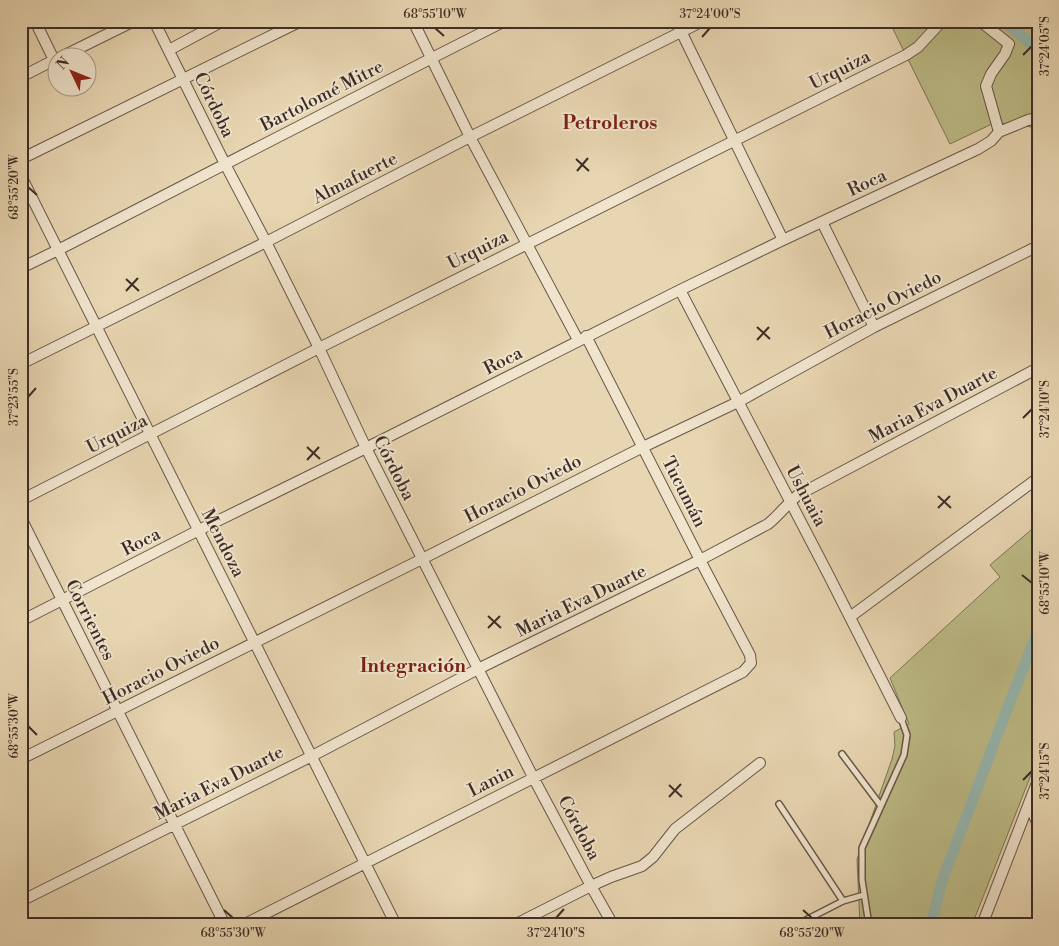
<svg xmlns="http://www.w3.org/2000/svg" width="1059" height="946" viewBox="0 0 1059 946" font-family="'Libre Bodoni',serif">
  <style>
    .green { fill: #bdbc87; stroke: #7d7458 }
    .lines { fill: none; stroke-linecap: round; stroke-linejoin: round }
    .canal { stroke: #97b9b0; stroke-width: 11 }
    .service-casing { stroke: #68574a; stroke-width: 8 }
    .minor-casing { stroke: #68574a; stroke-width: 12 }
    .service { stroke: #f0e4cd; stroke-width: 5 }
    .minor { stroke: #f0e4cd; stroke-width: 10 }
    .ticks { fill: none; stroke: #3d2d28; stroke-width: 2 }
    .labels { text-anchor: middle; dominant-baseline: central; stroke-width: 4; stroke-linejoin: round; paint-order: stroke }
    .street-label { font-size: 18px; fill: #3d2d28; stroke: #f0e4cd }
    .neighbourhood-label { font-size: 19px; font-weight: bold; fill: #7a1f14; stroke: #f0e4cd }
    .neatline { fill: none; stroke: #3d2d28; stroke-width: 2 }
    .ticks-label { font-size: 12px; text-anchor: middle; fill: #3d2d28 }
  </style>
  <rect width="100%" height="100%" fill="#e8d6b2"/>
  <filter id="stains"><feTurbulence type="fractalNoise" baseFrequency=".004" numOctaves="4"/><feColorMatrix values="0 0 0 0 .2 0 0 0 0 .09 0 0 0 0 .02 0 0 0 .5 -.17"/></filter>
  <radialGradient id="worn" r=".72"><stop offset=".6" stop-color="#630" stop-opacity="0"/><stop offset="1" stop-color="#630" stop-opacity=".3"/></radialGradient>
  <!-- green -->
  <path class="green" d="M889,21H1038V128L996,122L950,144Z
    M1038,524V757L972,925H860L857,859L892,759L895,746L894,732L909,724L890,678L1000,577L990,565Z"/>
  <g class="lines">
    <!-- canal -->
    <path class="canal" d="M1004,21L1038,50
      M931,925L942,881L1006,712L1038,631"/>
    <!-- service casing -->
    <g class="service-casing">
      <path id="service" d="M842,754L881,806
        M779,804L843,901
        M796,925L843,901L864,895
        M869,925L862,880V848L904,755L907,735L901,718"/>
    </g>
    <!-- minor casing -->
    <g class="minor-casing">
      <path id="minor" d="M35,21L54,60
        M154,21L225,164L266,242L319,348L366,448L533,777L591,886L613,925
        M413,21L470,137L578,340
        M676,21L783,240
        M980,21L1009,44L1005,54L991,74L986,86L999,132
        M169,50L223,21
        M59,58L134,21
        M21,77L58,58
        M21,159L301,21
        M21,176L396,925
        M822,222L874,327
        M21,268L58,250L432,58L505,21
        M680,290L828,574L901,718
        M21,364L266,242L470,137L703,21
        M21,500L319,348L906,55L918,47L942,21
        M21,518L225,925
        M850,617L1038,478
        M21,621L199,530L366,448L680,290L783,240L978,149L991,141L999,132L1028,120L1038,118
        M21,759L422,559L643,447L738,402L874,327L1038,246
        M1029,803L1038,825
        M21,901L312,756L478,669L700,560L768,524C779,515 787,504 798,495L1038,368
        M243,925C410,842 576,756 743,672L751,663L750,655L700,560L586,336
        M514,925L591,886L611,877L642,866L653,857L675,829L760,763
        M982,925L1038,780"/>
    </g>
    <!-- service -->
    <use href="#service" class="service"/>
    <!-- minor -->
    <use href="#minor" class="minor"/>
  </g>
  <!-- ticks -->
  <path class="ticks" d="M435,28L444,36M702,37L710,28M1023,55L1032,46M576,159L589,171M577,171L588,158M28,187L37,195M126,279L139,291M126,291L138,278M757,327L770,339M757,340L769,327M28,397L36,388M1023,418L1032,409M307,447L320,459M307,460L319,447M938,496L951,508M938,508L950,496M1022,575L1032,583M488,616L501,628M488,628L500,616M28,726L37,735M1023,780L1032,771M669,785L682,797M669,797L681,784M224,910L233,918M803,910L812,918M556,918L564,909"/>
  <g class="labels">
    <!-- street labels -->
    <g class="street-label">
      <text transform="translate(840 70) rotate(-27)">Urquiza</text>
      <text transform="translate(322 96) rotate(-27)">Bartolomé Mitre</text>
      <text transform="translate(214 105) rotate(64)">Córdoba</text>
      <text transform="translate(355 178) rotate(-27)">Almafuerte</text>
      <text transform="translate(867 183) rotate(-25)">Roca</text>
      <text transform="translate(478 250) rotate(-27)">Urquiza</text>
      <text transform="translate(883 305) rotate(-27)">Horacio Oviedo</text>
      <text transform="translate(503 361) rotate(-27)">Roca</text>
      <text transform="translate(933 405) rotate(-28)">Maria Eva Duarte</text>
      <text transform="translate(117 434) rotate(-27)">Urquiza</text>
      <text transform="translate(394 468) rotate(63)">Córdoba</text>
      <text transform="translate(523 489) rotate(-27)">Horacio Oviedo</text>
      <text transform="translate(684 492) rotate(63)">Tucumán</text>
      <text transform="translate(806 496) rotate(62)">Ushuaia</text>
      <text transform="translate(141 542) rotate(-27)">Roca</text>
      <text transform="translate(223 543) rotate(63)">Mendoza</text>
      <text transform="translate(581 601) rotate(-26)">Maria Eva Duarte</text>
      <text transform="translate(90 620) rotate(63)">Corrientes</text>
      <text transform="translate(161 671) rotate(-27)">Horacio Oviedo</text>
      <text transform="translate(491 781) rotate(-27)">Lanin</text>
      <text transform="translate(219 783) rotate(-27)">Maria Eva Duarte</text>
      <text transform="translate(579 828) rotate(62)">Córdoba</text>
    </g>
    <!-- neighbourhood labels -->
    <g class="neighbourhood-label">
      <text x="610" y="123">Petroleros</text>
      <text x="413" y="666">Integración</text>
    </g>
  </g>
  <!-- margin -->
  <rect width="1059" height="946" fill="none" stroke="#e8d6b2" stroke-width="55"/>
  <!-- north arrow -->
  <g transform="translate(72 72) rotate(313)"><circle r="24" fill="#f0e4cd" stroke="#a89b8b"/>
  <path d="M0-4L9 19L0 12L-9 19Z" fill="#8f2418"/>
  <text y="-8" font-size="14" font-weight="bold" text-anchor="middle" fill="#3d2d28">N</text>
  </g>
  <rect x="28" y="28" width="1004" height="890" class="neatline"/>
  <g class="ticks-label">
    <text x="435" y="18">68°55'10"W</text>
    <text x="710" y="18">37°24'00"S</text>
    <text transform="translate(1045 46) rotate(-90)" y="4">37°24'05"S</text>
    <text transform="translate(14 187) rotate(-90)" y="4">68°55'20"W</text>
    <text transform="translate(14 397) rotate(-90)" y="4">37°23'55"S</text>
    <text transform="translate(1045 409) rotate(-90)" y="4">37°24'10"S</text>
    <text transform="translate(1045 583) rotate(-90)" y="4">68°55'10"W</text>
    <text transform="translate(14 726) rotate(-90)" y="4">68°55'30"W</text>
    <text transform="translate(1045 771) rotate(-90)" y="4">37°24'15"S</text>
    <text x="233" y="937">68°55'30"W</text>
    <text x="556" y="937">37°24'10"S</text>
    <text x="812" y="937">68°55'20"W</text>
  </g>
  <rect width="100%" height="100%" filter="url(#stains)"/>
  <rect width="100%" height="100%" fill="url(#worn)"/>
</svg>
